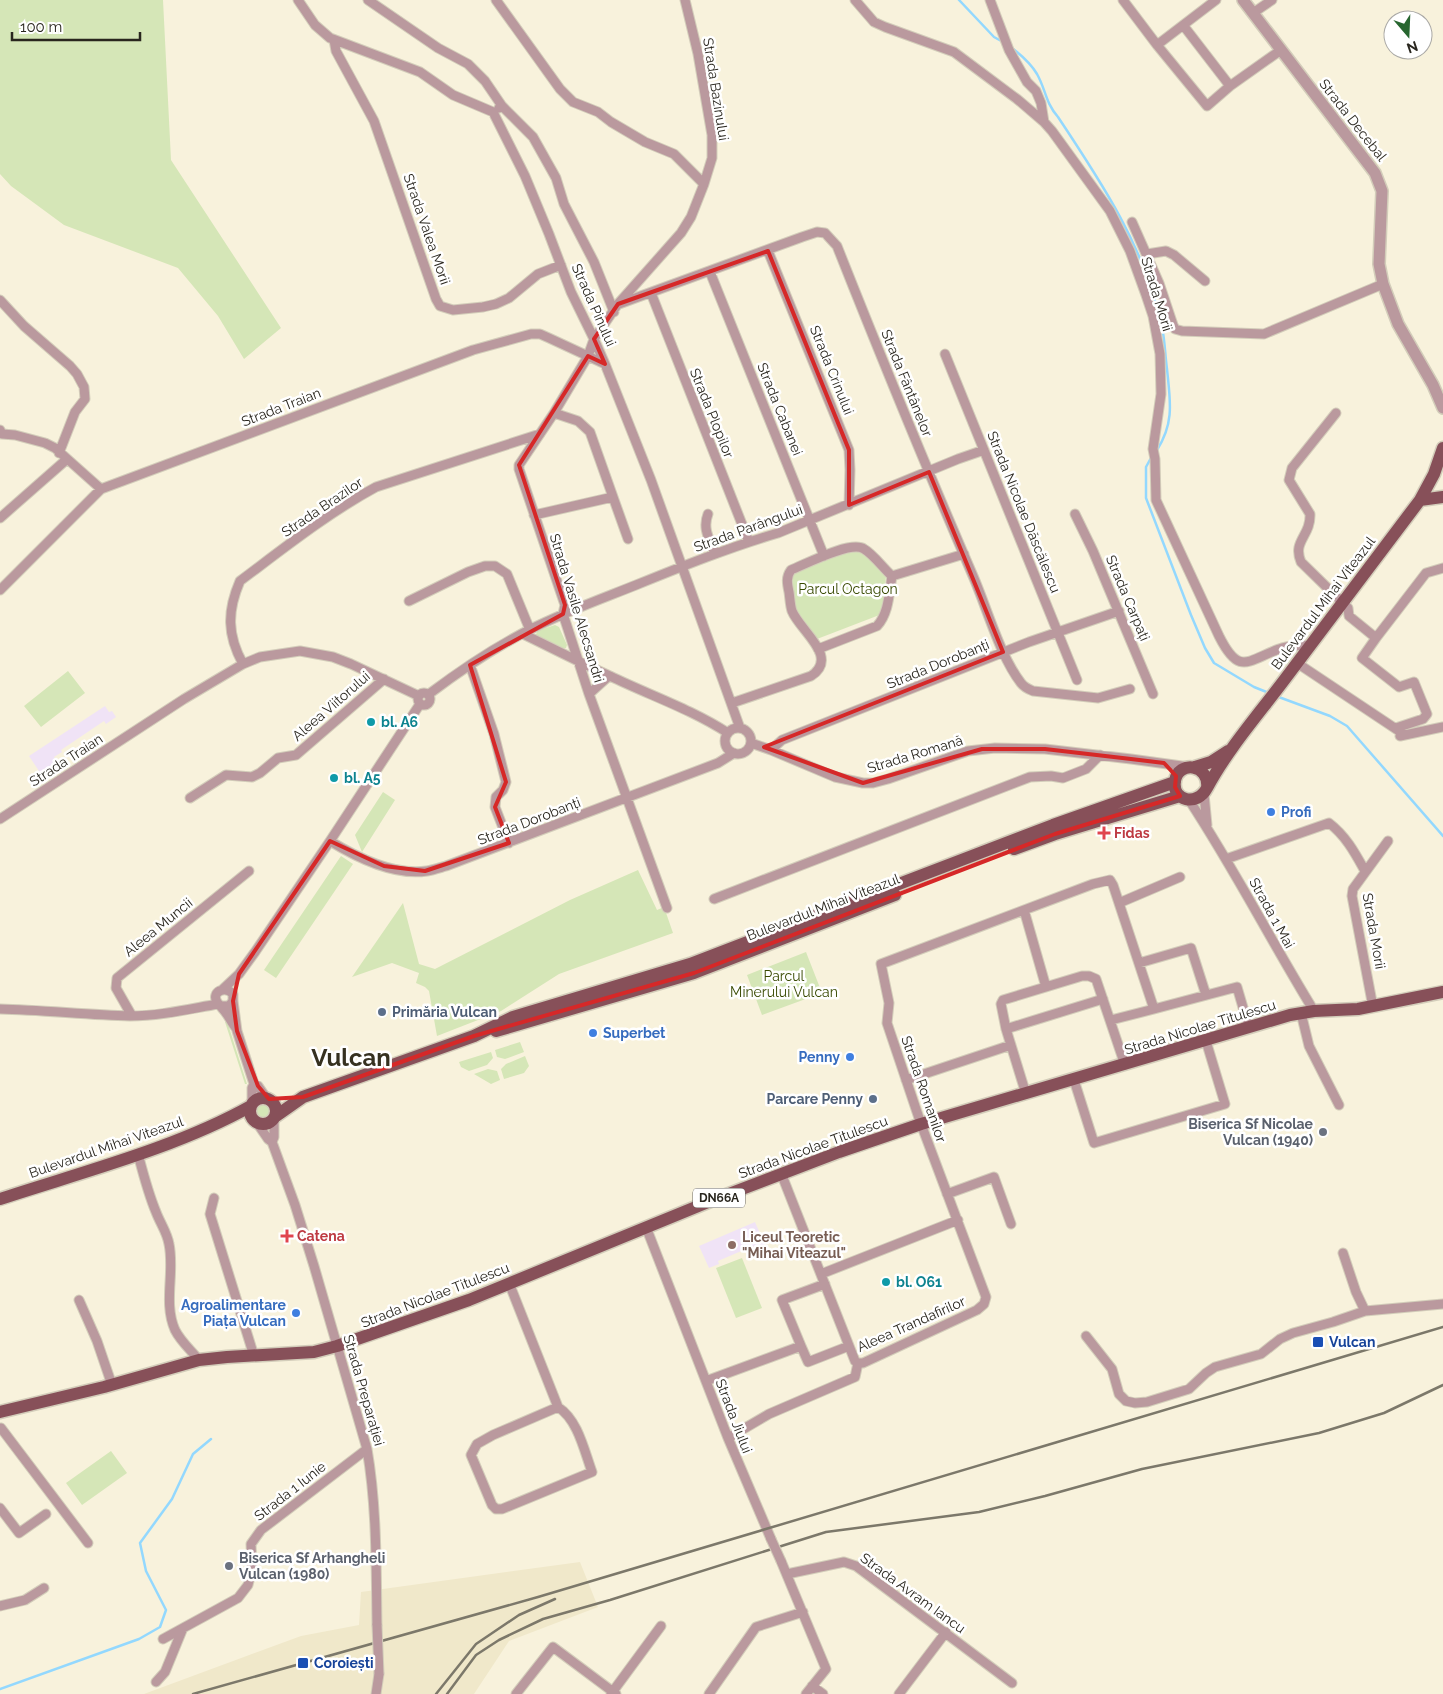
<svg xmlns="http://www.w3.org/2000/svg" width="1443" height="1694" viewBox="0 0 1443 1694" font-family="Raleway,sans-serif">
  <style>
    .built { fill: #f0e8ca }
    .education { fill: #f0e3f6 }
    .green { fill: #d5e6b7 }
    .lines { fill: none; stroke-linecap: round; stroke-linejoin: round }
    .stream { stroke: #93d8fe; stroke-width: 2.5 }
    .minor-casing { stroke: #d3cdba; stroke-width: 11 }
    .tertiary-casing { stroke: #d3cdba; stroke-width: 14 }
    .primary-casing { stroke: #d3cdba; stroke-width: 15 }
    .minor { stroke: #ba999e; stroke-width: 9 }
    .tertiary { stroke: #ba999e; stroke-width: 11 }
    .primary { stroke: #875059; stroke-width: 12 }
    .rail { stroke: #7c786a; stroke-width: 2.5 }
    .minor-bridge-casing { stroke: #d3cdba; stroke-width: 11; stroke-linecap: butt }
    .minor-bridge { stroke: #ba999e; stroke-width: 9 }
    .marked { fill: none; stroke: #d62828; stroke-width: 4; stroke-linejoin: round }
    .culture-dot { fill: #0f9aa8; stroke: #fff; stroke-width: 2 }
    .shop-dot { fill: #3f7fe0; stroke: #fff; stroke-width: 2 }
    .health-dot { fill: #e0444e; stroke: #fff; stroke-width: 2 }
    .service-dot { fill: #5c6f8a; stroke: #fff; stroke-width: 2 }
    .worship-dot { fill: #6b7280; stroke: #fff; stroke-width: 2 }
    .education-dot { fill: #8d6e63; stroke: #fff; stroke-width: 2 }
    .transit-dot { fill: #1a4fb4; stroke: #fff; stroke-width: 2 }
    .labels { text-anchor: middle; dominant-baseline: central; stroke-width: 5; stroke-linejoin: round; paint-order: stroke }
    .shield { fill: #fff; stroke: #696762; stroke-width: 1 }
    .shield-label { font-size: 12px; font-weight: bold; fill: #29261e }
    .street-label { font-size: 14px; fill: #29261e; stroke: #fff }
    .park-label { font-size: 14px; fill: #384900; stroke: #fff }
    .culture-label { font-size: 14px; font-weight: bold; fill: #0d838f; stroke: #fff; text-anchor: start }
    .shop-label { font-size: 14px; font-weight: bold; fill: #366cbe; stroke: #fff; text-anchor: start }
    .health-label { font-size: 14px; font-weight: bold; fill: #be3a42; stroke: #fff; text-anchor: start }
    .service-label { font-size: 14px; font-weight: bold; fill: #4e5e75; stroke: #fff; text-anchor: start }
    .worship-label { font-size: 14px; font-weight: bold; fill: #5b616d; stroke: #fff; text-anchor: end }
    .education-label { font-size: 14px; font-weight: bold; fill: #785e54; stroke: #fff; text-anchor: start }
    .transit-label { font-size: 14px; font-weight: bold; fill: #164399; stroke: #fff; text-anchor: start }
    .town-label { font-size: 24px; font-weight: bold; fill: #363120; stroke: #fff }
  </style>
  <rect width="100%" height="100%" fill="#f8f2dc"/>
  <!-- built -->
  <path class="built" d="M580,1562L598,1607L509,1641L474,1694H144L301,1636L359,1625L361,1592Z"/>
  <!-- education -->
  <path class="education" d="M105,706L109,712L112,711L116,717L106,724L104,721L61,750L62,752L54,757L58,763L41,774L29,756Z
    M755,1222L765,1245L755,1249L753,1246L718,1261L719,1264L709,1268L699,1246Z"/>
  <!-- green -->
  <path class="green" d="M0,0H163L171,160L281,328L244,359L218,316L178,268L64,225L11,186L0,174Z
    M850,550L861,551L886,576L882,614L817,639L796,611L790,579L793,573Z
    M555,625L559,627L567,645L566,648H563L536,635L537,631Z
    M68,671L85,693L41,727L24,706Z
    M383,792L395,800L362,852L355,835Z
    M341,856L353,864L276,978L264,970Z
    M638,870L657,910L664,907L673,933L559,974L501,1011L437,1036L429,991L425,987L416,983L419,973L392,963L352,977L403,903L419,964L435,969L570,900Z
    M806,952L822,993L762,1015L747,975Z
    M227,1021L247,1084H245L225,1022Z
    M520,1042L524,1052L505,1059L497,1057L495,1050Z
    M491,1052L493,1058L487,1065L469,1071L461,1067L459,1062Z
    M525,1056L529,1066L524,1073L504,1079L501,1069L506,1064Z
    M488,1069L497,1071L500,1080L491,1084L474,1074Z
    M255 1111a8 8 0 1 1 16 0a8 8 0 1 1-16 0Z
    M742,1258L762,1308L736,1318L716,1268Z
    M111,1451L127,1473L82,1505L66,1483Z"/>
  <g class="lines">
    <!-- stream -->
    <path class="stream" d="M959,0L994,37L1003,42
      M1012,48C1021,55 1031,64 1037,74C1046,90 1045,102 1058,117C1102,183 1145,248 1162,327C1165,341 1165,355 1167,369C1170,400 1175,422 1157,450
      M1152,456L1146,467V498L1191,615L1205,648L1214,663L1254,687L1269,693
      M1276,696L1330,716L1347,726L1443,836
      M0,1689L139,1639L160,1627L166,1610L146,1571L140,1543L172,1499L193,1454L211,1439"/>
    <!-- minor casing -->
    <g class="minor-casing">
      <path id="minor" d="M298,0L315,25L330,38L420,72L453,95L493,112L525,176L549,234L571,292L594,339L605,364L651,480L740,728
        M368,0L438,48L468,64L485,81L502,106L499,108
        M496,0L560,89L573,102L598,112L611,122L645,142L674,154L704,184
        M855,0L874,22L885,27L954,52L1017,99L1044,122L1052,131L1110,211L1130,251L1146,295L1153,316L1160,354L1161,394L1153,449L1155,459L1156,500L1219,636C1239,676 1247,661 1279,649C1288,645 1300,646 1310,645
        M990,0L1009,50L1027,82L1036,91L1041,103L1044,122
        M1123,0L1157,45L1216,0
        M1253,13L1272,0
        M1183,25L1230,86L1281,50
        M334,40L336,51L374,121L436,299L440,306L453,310L483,307L496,304L509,298L538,274L561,265
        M1157,45L1207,106L1230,86
        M502,106L533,137L556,178L564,204L594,262L614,312
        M1132,222L1159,283L1173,325L1175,329L1182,331L1264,334L1383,284
        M768,251L849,450L850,470L849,505
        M1147,254L1166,251L1174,255L1205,281
        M710,272L824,556
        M651,293L749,542
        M0,300L24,326L70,366L77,374L84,387L85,399L75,412L59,453
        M619,304L802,237L817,232L825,233L837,246C881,357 926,467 973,576C987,608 1000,656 1021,683C1024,687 1028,689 1033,691L1098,698L1130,689
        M945,354L1077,680
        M1336,413L1292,468L1289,480L1310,514C1311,536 1292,541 1301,562L1348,608L1349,616L1376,638L1426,573L1443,568
        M0,430L2,434L15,435L45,443L55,448L101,489
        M613,497L628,539
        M708,514C702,529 710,540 715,554
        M1075,514L1093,551L1153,694
        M534,515L613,497L590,432L578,421L554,413
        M0,518L66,460
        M892,576L964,554
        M0,590L101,489L473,350L531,334H540L549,338L605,364
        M409,601L468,572L485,566H495L507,574L530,630
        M523,634C552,648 581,663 610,676C649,695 691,709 728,733
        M1376,638L1362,658L1399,687L1414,682L1427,714L1423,719L1396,728
        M818,649L877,626C889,613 889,593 892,576
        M1297,663L1405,735
        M243,664C227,635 227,611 240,581C284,548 328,513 376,487L540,434
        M470,665L494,734L506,782L503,790L496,797L495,807L509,843
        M418 699a6 6 0 1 1 12 0a6 6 0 1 1-12 0Z
        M429,694C461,670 495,647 531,629C565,612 601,599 636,585C683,566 730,547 778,533L958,459L984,450
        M589,694L609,676
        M732,703L811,676C840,657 800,631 792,611C790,605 790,598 789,592C787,583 786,577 791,570C806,564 851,540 864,549C873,554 884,569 892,576
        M725 741a13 13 0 1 1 26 0a13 13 0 1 1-26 0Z
        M1400,736L1443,727
        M751,743L771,750L835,777L863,783H873L888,779L968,751L995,748L1045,749L1131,759L1189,767
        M771,750L782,740L1029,642L1119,611
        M1204,794L1207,825
        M190,798L226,775L252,777L260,773L278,758L296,755L384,679
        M1189,800C1234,868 1271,941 1314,1011
        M0,819L184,699L243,664L260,657L300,651L333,657L351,664L419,696
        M330,841C356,857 395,876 427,871C433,870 439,868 446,866L718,763L734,753
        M1226,859L1329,823C1346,836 1355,853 1365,871
        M714,899L1030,777L1051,776L1063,778L1086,769L1100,755
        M1119,903L1180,877
        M667,908L589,694L563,614L565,605L519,469V465L554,413L588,356L594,339L618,304L681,233L691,217L704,184L712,158V135L698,54L685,0
        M1024,910L1046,987
        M1139,963L1191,948L1206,995
        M223,989L239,974L255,952L330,841L420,704
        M233,1001L237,1031L254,1084L252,1088V1104
        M221,1006H229L233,1001V994C225,985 211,992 217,1002C219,1005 220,1005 222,1008C228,1014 231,1022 236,1028
        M1373,1007L1352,896L1353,889L1388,841
        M0,1009C44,1010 87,1015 130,1016C160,1016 189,1009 218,1004
        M1301,1013L1309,1046L1339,1105
        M132,1016L116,988L117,978L249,871
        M1111,1020L1154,1009
        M1006,1029L1103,999
        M906,1080L1011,1045
        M1074,1080L1094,1143L1225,1104L1206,1041
        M254,1084L258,1086L267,1099
        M1026,1094L1006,1029L1001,1004L1003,1000L1082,976H1089L1096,979L1125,1065
        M257,1123L268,1139L272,1142L295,1205L314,1266L367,1449C377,1507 376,1566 377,1625
        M272,1142L274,1137V1118
        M138,1154C143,1173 148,1193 156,1212C160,1223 167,1232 169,1244C175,1272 163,1303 175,1330C181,1342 191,1350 199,1360
        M781,1173L855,1361L858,1363
        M947,1194L994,1177L1011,1224
        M214,1198L210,1214L254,1356
        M646,1227L728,1438L771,1539
        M1343,1253L1356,1292L1365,1311
        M821,1274L958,1220
        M509,1283L558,1407C578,1420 584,1450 592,1472L502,1509H496L492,1505L471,1455L477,1444L493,1435L558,1407
        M79,1300L97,1341L112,1385
        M1086,1336L1112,1369L1119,1394L1126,1401L1135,1403L1147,1402L1189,1389L1206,1373L1215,1367L1261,1354L1280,1339L1293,1333L1333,1322L1365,1311L1443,1304
        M801,1346L782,1300L825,1284
        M858,1363H863L977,1310L984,1304L986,1297L921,1124L887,1023L889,1003L881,964L1093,884L1110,880L1113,885L1154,1009L1237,987L1249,1028
        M706,1381L801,1346L808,1362L849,1346
        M1,1428L88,1543
        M728,1438L769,1414L855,1377L858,1363
        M0,1508L19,1533L46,1514
        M781,1561L826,1669L806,1694
        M787,1574L844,1562L856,1566L1012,1683
        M0,1606L25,1600L44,1588
        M163,1639L238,1598L248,1585L252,1569L251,1544L261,1530L367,1449
        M156,1682L165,1672L183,1628
        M812,1686L823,1694
        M376,1694L379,1674
        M516,1694L553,1647L616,1694
        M611,1694L661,1626
        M709,1694L756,1627L803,1612
        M899,1694L946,1632"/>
    </g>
    <!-- tertiary casing -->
    <g class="tertiary-casing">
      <path id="tertiary" d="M1243,0L1375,173L1382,191L1379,264L1383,284L1398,324L1433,385L1443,408"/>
    </g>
    <!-- primary casing -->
    <g class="primary-casing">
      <path id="primary" d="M1420,500L1443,497
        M1195,767L1211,762L1228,751
        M1207,788C1210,764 1178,760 1175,781C1172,801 1197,807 1207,788C1228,749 1258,715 1285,679C1330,620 1375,560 1420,500L1434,474L1443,448
        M1014,849L1055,834L1180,796
        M496,1031L694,973L895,895
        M250 1111a13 13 0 1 1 26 0a13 13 0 1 1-26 0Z
        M276,1116L303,1097L474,1036L513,1017L690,964L1053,825L1175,782
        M0,1199C82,1172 176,1148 251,1106
        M0,1412L104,1387L199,1360L227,1357L314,1352L337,1346L469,1300L713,1200L839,1152L921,1124L1290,1015L1314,1011L1358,1009L1443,992"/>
    </g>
    <!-- minor -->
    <use href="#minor" class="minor"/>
    <!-- tertiary -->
    <use href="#tertiary" class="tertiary"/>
    <!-- primary -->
    <use href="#primary" class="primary"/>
    <!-- rail -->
    <path class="rail" d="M193,1694L538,1597L1443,1327
      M436,1694L476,1644L519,1615L555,1599
      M447,1694L476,1655L499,1640L543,1619L610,1600L826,1532L979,1512L1045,1496L1142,1469L1319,1433L1384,1413L1443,1385"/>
    <!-- minor-bridge casing -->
    <g class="minor-bridge-casing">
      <path id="minor-bridge" d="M771,1539L781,1561
        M377,1625L379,1674"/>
    </g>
    <!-- minor-bridge -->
    <use href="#minor-bridge" class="minor-bridge"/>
  </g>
  <!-- marked area -->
  <path class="marked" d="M768,251L849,450V505L929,472L1003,652L764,747L863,783L982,749H1045L1131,759L1164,763L1176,776L1175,787L1180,796L1055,834L694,973L474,1036L303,1097L269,1099L258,1086L237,1031L233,1001L239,974L330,841L384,866L425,871L509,843L495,807L506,782L470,665L563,614L565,605L519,465L588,356L605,364L594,339L618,304Z"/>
  <!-- markers -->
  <g class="culture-dot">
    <circle cx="371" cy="722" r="5"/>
    <circle cx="334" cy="778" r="5"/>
    <circle cx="886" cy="1282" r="5"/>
  </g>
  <g class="shop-dot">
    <circle cx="1271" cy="812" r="5"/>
    <circle cx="593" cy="1033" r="5"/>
    <circle cx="850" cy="1057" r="5"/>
    <circle cx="296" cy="1313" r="5"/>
  </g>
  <g class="health-dot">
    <path d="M1101.5 825.5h5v5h5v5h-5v5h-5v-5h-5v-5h5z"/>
    <path d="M284.5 1228.5h5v5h5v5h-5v5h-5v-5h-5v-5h5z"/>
  </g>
  <g class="service-dot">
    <circle cx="382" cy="1012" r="5"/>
    <circle cx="873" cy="1099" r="5"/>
  </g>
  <g class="worship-dot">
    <circle cx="1323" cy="1132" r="5"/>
    <circle cx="229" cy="1566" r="5"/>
  </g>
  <circle class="education-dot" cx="732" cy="1245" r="5"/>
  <g class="transit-dot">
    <rect x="1312" y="1336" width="12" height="12" rx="2.5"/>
    <rect x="297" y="1657" width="12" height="12" rx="2.5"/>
  </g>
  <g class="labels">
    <!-- shield labels -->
    <rect class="shield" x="693" y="1188.5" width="52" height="19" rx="4"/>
    <g class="shield-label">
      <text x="719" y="1198">DN66A</text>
    </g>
    <!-- street labels -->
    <g class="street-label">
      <text transform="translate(716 89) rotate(81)">Strada Bazinului</text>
      <text transform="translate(1353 120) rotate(52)">Strada Decebal</text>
      <text transform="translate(427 229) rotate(71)">Strada Valea Morii</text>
      <text transform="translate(1157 294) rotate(73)">Strada Morii</text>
      <text transform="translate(594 305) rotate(66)">Strada Pinului</text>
      <text transform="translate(832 370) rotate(68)">Strada Crinului</text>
      <text transform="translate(907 383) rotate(68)">Strada Fântânelor</text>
      <text transform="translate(281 407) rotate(-21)">Strada Traian</text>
      <text transform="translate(780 409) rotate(68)">Strada Cabanei</text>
      <text transform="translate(712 413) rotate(68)">Strada Plopilor</text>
      <text transform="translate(322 507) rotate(-34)">Strada Brazilor</text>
      <text transform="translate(1024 512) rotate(68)">Strada Nicolae Dăscălescu</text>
      <text transform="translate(748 528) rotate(-20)">Strada Parângului</text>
      <text transform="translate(1128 598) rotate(67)">Strada Carpați</text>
      <text transform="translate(1323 603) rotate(-53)">Bulevardul Mihai Viteazul</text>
      <text transform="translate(577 608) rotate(73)">Strada Vasile Alecsandri</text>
      <text transform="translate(938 664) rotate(-22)">Strada Dorobanți</text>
      <text transform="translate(331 706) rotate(-41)">Aleea Viitorului</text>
      <text transform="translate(915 754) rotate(-17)">Strada Romană</text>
      <text transform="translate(66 760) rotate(-33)">Strada Traian</text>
      <text transform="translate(529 821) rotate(-21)">Strada Dorobanți</text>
      <text transform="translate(823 907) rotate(-21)">Bulevardul Mihai Viteazul</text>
      <text transform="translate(1272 913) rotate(61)">Strada 1 Mai</text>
      <text transform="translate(158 927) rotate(-39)">Aleea Muncii</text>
      <text transform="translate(1374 931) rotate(80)">Strada Morii</text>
      <text transform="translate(1200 1027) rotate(-17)">Strada Nicolae Titulescu</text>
      <text transform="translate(924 1089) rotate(71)">Strada Romanilor</text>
      <text transform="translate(106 1147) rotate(-19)">Bulevardul Mihai Viteazul</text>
      <text transform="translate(813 1147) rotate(-20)">Strada Nicolae Titulescu</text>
      <text transform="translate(435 1295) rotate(-21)">Strada Nicolae Titulescu</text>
      <text transform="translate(911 1324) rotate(-24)">Aleea Trandafirilor</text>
      <text transform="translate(364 1390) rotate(74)">Strada Preparației</text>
      <text transform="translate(734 1416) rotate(69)">Strada Jiului</text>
      <text transform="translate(290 1491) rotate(-38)">Strada 1 Iunie</text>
      <text transform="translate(913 1593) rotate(36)">Strada Avram Iancu</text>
    </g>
    <!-- park labels -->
    <g class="park-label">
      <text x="848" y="589">Parcul Octagon</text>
      <text x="784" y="976">Parcul<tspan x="784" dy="16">Minerului Vulcan</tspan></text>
    </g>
    <!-- culture labels -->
    <g class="culture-label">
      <text x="381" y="722">bl. A6</text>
      <text x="344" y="778">bl. A5</text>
      <text x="896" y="1282">bl. O61</text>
    </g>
    <!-- shop labels -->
    <g class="shop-label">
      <text x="1281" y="812">Profi</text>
      <text x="603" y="1033">Superbet</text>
      <text x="840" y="1057" text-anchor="end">Penny</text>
      <text x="286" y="1305" text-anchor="end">Agroalimentare<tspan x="286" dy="16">Piața Vulcan</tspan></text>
    </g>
    <!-- health labels -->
    <g class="health-label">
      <text x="1114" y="833">Fidas</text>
      <text x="297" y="1236">Catena</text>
    </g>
    <!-- service labels -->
    <g class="service-label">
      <text x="392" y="1012">Primăria Vulcan</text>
      <text x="863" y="1099" text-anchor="end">Parcare Penny</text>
    </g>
    <!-- worship labels -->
    <g class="worship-label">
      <text x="1313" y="1124">Biserica Sf Nicolae<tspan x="1313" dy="16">Vulcan (1940)</tspan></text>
      <text x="239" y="1558" text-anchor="start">Biserica Sf Arhangheli<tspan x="239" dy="16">Vulcan (1980)</tspan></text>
    </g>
    <!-- education labels -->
    <g class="education-label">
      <text x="742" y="1237">Liceul Teoretic<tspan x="742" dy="16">"Mihai Viteazul"</tspan></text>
    </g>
    <!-- transit labels -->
    <g class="transit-label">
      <text x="1329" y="1342">Vulcan</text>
      <text x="314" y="1663">Coroiești</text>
    </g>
    <!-- town labels -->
    <g class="town-label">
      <text x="351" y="1057">Vulcan</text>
    </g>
  </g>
  <!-- north arrow -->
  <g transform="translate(1408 35) rotate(161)"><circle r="24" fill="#ffffff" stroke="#a9a8a5"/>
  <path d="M0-4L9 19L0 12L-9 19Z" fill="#27662f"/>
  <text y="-8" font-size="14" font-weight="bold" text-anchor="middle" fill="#29261e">N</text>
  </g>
  <!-- scale -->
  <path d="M12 32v8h128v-8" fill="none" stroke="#29261e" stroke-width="2.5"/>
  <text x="20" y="32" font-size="15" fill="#29261e" stroke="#ffffff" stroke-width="4" paint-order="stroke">100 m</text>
</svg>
